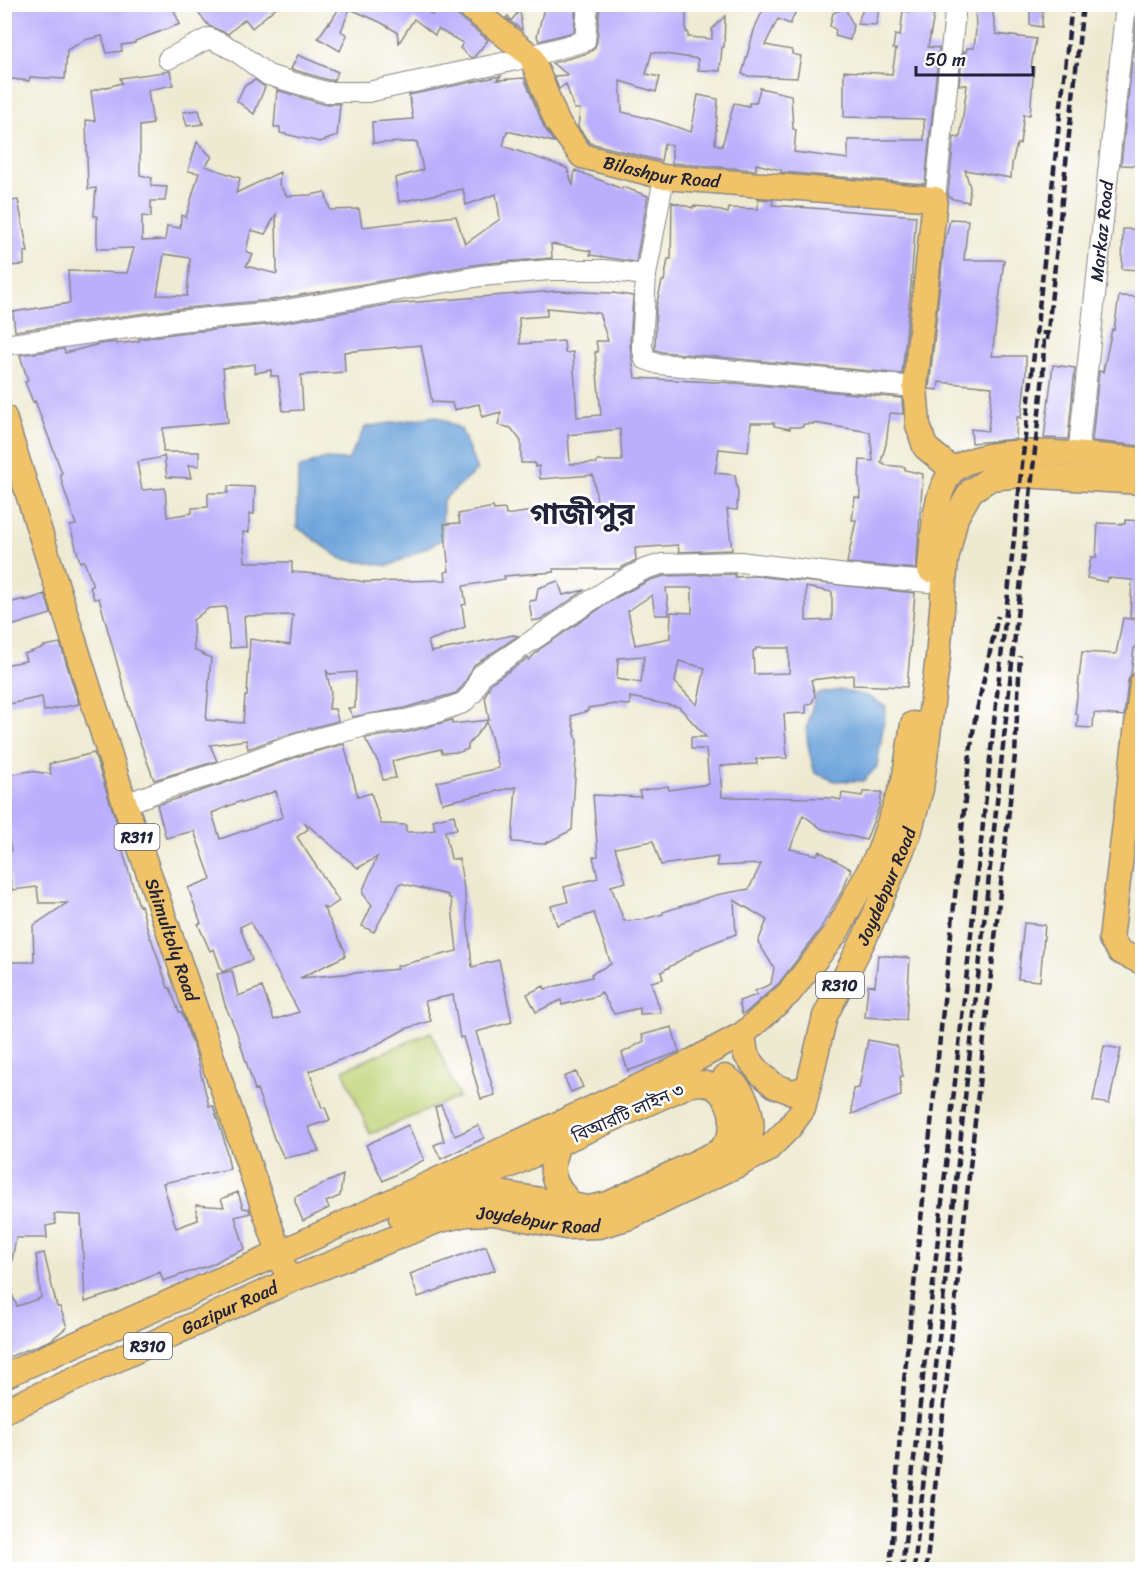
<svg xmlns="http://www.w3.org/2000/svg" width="1147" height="1574" viewBox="0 0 1147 1574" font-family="Sriracha,'Noto Sans Bengali',sans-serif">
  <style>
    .green { fill: #bfd174; stroke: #707a58; stroke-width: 1.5 }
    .water { fill: #6ca3da; stroke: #47628a; stroke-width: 1.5 }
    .building { fill: #bbaffc; fill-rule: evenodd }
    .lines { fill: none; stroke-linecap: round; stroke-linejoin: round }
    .minor-casing { stroke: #888686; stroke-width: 22 }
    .major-casing { stroke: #888686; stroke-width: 27 }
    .minor { stroke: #fff; stroke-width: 20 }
    .major { stroke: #f1c369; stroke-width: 24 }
    .rail { stroke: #22223b; stroke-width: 4.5; stroke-dasharray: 9 4.5; stroke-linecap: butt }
    .labels { text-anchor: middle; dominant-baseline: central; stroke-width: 5; stroke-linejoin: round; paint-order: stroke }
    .shield { fill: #fff; stroke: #646476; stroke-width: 1.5 }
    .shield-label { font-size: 16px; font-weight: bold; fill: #22223b }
    .street-label { font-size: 18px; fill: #22223b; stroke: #fff }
    .town-label { font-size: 30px; font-weight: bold; fill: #22223b; stroke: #fff }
  </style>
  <rect width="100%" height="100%" fill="#fff"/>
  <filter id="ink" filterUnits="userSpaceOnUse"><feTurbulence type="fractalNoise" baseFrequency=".0167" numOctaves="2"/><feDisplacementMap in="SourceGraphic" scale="12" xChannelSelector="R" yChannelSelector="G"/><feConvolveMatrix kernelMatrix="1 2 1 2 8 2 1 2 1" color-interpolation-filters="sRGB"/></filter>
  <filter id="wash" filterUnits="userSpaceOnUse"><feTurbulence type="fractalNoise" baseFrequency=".008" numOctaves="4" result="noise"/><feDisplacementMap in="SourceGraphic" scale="24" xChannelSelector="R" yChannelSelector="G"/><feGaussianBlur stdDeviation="1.35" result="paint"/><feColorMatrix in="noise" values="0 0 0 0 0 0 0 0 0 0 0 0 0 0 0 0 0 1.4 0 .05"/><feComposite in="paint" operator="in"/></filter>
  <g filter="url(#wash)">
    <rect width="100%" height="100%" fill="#eeead2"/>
    <!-- green -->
    <path class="green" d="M431,1032L459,1097L370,1134L343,1070Z"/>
    <!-- water -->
    <path class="water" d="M436,416L461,429L477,470L443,500L442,540L389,566L342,559L297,527L298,469L322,459L348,460L365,427Z
      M841,690L867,696L886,707L877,767L863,781H835L815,773C805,739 803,729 817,694Z"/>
    <g id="blocks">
      <!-- building -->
      <path class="building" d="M4,4H106L107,7L171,4L180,24L135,41V43L121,45L122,51L107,53L102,36L85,40L67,50L65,79L30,77L29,81L4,78Z
        M191,4H280L252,28L245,19L228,34L209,26Z
        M339,4H417L432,15L436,4H443L488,40L474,57L471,58L460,48L463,43L438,29L435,35L414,19L399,43L397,32L380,22L350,9L341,31L347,35L340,51L318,38L329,22L330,23L341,5Z
        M545,4H576L574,32L539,41L537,36Z
        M600,4H686V32H688V37L712,39V29L725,16L724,47H722L720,71L698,70V59L652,52L646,74L660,77L656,92L620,81L622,112L659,121L691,132L698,95L718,99L715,144L722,146L734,103L749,106V103H756L760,88L791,95L793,129L796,130L794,152L848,159V140H924V119L844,117V71L892,74L896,49H893L895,35L900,36L903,11L914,12V4H929V13L934,15L928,47L939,48L925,184L781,172V170L756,164V170L672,163V145L664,144L661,161L590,143L578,127L580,109H574L566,84L559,89L554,76L568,75L552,63L588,53L594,49L597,42Z
        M766,4H791L798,7L790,24L778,19L765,45L792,50V54L801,56L797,78L748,76L742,74L755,27Z
        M865,4H880L876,25L857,24Z
        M1030,4H1043L1042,27L1030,25Z
        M1138,4H1143V166L1121,165Z
        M975,6L992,7L996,34L1036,39L1031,67H1034L1030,115L1024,114L1020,144H1017L1012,164L1011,178L965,170L970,187L969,202L953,199L949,197L948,193L954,137L960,138L967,85H959L963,51L966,52L967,48H974L976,29Z
        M845,8L853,25L850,40L835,36L836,30L830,26L833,13Z
        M520,10L522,30L506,18L508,16L511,21Z
        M298,55L338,72L334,80H328L291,69Z
        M170,71L173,85L148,90L153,124L140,126V175L152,178L151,186L167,187L165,201H151V217L142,216V241L165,240L167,226L180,228L181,215L186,217L199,173L188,171L197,142L212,157L205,166L240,178L236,193L280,172L279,185L287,196L310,195L325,192L330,210L359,209L362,227L456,216L465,244L500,219L496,194L466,205L463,189L399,202L395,178L423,170L417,142L373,143L372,122L413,119L409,95L501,76L497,80L524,78L544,127L554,142L507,131L503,146L567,168L573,186L575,170L622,189L623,187L648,196L636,262L590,255L591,251L551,244L552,258L479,264L272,300L177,309L15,331L13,312L70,303L68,271L127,273L134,248L97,249V216H94L96,188L88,189L86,120L95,121L91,91L122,83L120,78ZM276,214L277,274L246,266L253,255L246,251L251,230L265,234ZM164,254L190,258L187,296L157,295Z
        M255,80L265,87L254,114L237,101L244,86Z
        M277,90L323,104H340L337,136L320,142L280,133V127H274Z
        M199,110L203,124L187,126L183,112Z
        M758,199L773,200L772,205L916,216L911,285L902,374L662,352L655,350L656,307L662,281H664L668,259H671L672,202L693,208V206L707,207L728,213L729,208L758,209Z
        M18,200L28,252H24V265L4,266V202Z
        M950,219L968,220L964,260H1004L992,356H1026V373L1021,418L1017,417L1016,439L972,443L971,429L988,431L992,387L939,382L938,390L929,389L944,246Z
        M1123,229H1143V270L1122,269Z
        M556,291L613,293L633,296L630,345L635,378L735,383L902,398L903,414L890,413L886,444L881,462L884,463V465L905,467V470L923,474L916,569L847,563L856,520H852L855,497L860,498L859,478L860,460L873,461L870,432L813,423V424H803V427H790V429L774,426V423H751L748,452L719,449L715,473L735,475L738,492L737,510L727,509L732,550L679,552L678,545L635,548L636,560L619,569H553L554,572L504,576L505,579L463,586L466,604L462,605L465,627L428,641L431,652L513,635L518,636L474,665L463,686L456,693L404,708L353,717L348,708H355L356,672L329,674L326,670L331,692L329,709H335L338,721L292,733L248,749L246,740L210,745L217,761L154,780L135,728L99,598L94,599L90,587L93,586L84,561L80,562L70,526L76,525L64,489L60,474L62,473L35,401L33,402L25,382L28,381L20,355L64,349L65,353L99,344L116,342V344L139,341V339L179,333L275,324L392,304ZM547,308L599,313L608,341H596L598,352H595L601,415L577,417L573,352L565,353L564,341L520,344L519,318L547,316ZM421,345L432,402L452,403L454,410L479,404L482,417L501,412L498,425L511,428L521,441V463H535V467L539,466L540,479L593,475L598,507L593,506V509L539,508V510L506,515L505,509L494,510L493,507L458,514L460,523L444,524L449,571L445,572L446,580L364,582L328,575L292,572V562H245L243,532H249V514H254L255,487L228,486V493H208V507L192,508V513L167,517L165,488L142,490L137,462L164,457V455L167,477L191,478L188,465L199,466V452H163V428L228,422L223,368L255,364V373L271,370V376H278L283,411L303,410L301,375L345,372L344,352ZM620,429L622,461H597V463L570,464L568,435ZM226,607L230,648L246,647L244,616L293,615L290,645L250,639L247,696H245L243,723L206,720L211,658L194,650L193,620L209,608Z
        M1119,296L1143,297V446L1092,441L1099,371L1103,372L1112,329L1114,330Z
        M1053,365L1075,368L1068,439L1044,438Z
        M1125,520L1143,521L1139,573H1143V617H1130L1132,580L1108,578L1107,582L1087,578L1091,557L1096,558L1098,523L1125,524Z
        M735,574V577L756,576L915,593L907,687L853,685V675L811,680L815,695L812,703L806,705V713L784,714L787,758L756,759L757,764L720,766L722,797L833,798L841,800L842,793L862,796L863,792H882L879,807L866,840L822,829L803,815L790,849L817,855L819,851L851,869L842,891L819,931L779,983L745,1013L742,1014L739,1001L757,995L755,991L771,984L774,968L758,942L767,920L734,900L736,934L702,947L661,972L663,979L651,982L661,1013L640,1014V1008L614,1014L601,992L597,996L562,1005L561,1000L536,1012L527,994L544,986L545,989L592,977L591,974L611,964L594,913L557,925L551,906L568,902L564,887L598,878L593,857L598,856L593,795L641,797L639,791L668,786L669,790L709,784L706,749H691V737H706L679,707L630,697V705L615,704L588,708V711L571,716L577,741L572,830L544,844L512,842L516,787L442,803L437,782L499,768L487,722L468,745V749L460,752L442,753L441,749L392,761L396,778L383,780L379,764L365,738L409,732L452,720V724L489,720L485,696L491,683L528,658L529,660L540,649L617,597L650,580L664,576ZM806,587L832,592V620L806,621ZM666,588H692V613L671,612L670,638L635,645L628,611L652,595L655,615H669ZM756,648H789V673L754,674L753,651L756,650ZM644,656L641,683L617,679L618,658ZM679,661L705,668L697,705L675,682ZM653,841L661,865L718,857L716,866L761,864L749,889L716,895L663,912V914L641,920L624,921L611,886L626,882L615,848Z
        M558,581L563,595L585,590L542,619L532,621L529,601L536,600L538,588Z
        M45,594L51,614L4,628V604L25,599V601Z
        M1123,618L1138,620L1136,648H1134L1131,674L1128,681L1124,716L1094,713L1093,728L1077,727L1078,714H1075L1082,652L1116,654Z
        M60,643L79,704L44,711L42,697L9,704L4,679V665L26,661L24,654L45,647L44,646Z
        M344,744L358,797L371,793L381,824L406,825V832H421L435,830L433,820L454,815L457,829L445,831L451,859H459L465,895L472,967L499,960L512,1022L476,1032L495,1095L481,1099L463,1037L460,1038L453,995L425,1001L431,1021L405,1029L365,1051L309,1071L322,1108L325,1107L330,1120L308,1127L319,1151L284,1158L276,1141H275L257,1089L255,1090L236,1030L225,1005L217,974L232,971L238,996L262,987L274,1020L299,1012L250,922L240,927L252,960L222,972L214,949L210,951L198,924L201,923L188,888L211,879L194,831L166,838L157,805L219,785L299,756ZM276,791L283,817L220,839L212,813L241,801L242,803ZM304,822L358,868L377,857L363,890V894L372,905L362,926L374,932L400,883L448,895L449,898H451L457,951L397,966L398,969L300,978L345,956V951L323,907L327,909L339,901L297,837L308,829Z
        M94,753L123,842H120L139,906L141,905L150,938H151L168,988H170L179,1012L182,1013L197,1058L209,1106H213L224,1139L230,1169L163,1183L176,1228L198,1220L196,1205L224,1207L221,1199L238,1192L243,1208L249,1209L250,1213L235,1217L245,1249L231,1255L230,1254L213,1264L163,1281L160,1272L116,1292L85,1302L81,1215L54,1214L56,1224L46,1226L47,1238H16L11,1266L4,1265V1028H12L10,987H8V962H34L33,926L67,903H39L37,887L12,890L6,851H11L4,819V776L30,771L51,774L49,764Z
        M1024,923L1045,925L1040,981L1018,979Z
        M878,955L910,958L906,1020L865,1017L868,985L875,986Z
        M672,1027L679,1052L628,1071L622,1053L644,1041L642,1035Z
        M868,1040L897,1046L903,1076L900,1077L901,1096L852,1114L853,1089L859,1088Z
        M1104,1046L1121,1049L1109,1104L1093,1101Z
        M576,1072L583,1087L571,1092L564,1077Z
        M441,1105L455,1136L478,1125L484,1138L441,1159L434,1145L444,1141L435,1107Z
        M408,1125L424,1160L383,1181L366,1145Z
        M343,1175L340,1196L326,1202L329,1208L303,1221L295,1202V1197Z
        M486,1246L495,1270L418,1297L410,1274Z
        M44,1253L57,1307H60L67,1327L51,1340L4,1359V1276L17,1306L41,1298L36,1255Z"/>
    </g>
  </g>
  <g filter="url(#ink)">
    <use href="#blocks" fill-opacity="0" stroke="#888686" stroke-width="1.5"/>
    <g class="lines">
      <!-- minor casing -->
      <g class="minor-casing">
        <g id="minor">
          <path d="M168,59L209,38L236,51L268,75L326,92H368L516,60L585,41L588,4"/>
          <path d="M664,177L646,275L642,346L645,359L659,364L915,387"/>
          <path d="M935,199L956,4"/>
          <path d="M4,345L178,321L274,312L481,276L550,270H604L646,275"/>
          <path id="s1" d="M1078,456L1126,4"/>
          <path d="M125,804L168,788L215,774L295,745L368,725L406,720L437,712L463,703L473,693L481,675L611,587L645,569L662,564L740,562L847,575L929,582"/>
        </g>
      </g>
      <!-- major casing -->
      <g class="major-casing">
        <g id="major">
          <path id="s2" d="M466,4L531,56L557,122L582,156L664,177L935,199L915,387L918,425L925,447L953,470"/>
          <path id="s3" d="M4,417L125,804L284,1267"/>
          <path d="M930,570C932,549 934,503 944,485C946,480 950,473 954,470C988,440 1098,457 1142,460"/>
          <path d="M1142,683L1111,939L1120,952L1142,962"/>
          <path d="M743,1034L746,1055L760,1073L775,1086L792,1092L807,1088"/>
          <path d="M725,1077C746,1089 755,1116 750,1139C748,1148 743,1157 739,1165"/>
          <path d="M558,1144C547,1172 553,1184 572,1205"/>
          <path d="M401,1218L457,1194L486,1176L688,1085C692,1084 698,1083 702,1083C728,1087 738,1118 728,1140C726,1143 722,1148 720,1151L608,1204L589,1208L493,1192L457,1194"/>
          <path d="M4,1376L280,1253L683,1066L743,1034L789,993L836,933L879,852L904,781L913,724"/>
          <path id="s4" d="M4,1411L291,1280L437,1221L466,1214L494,1213L566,1227L599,1226L630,1217L766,1151L789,1128L803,1109L825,1016L866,935L909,833L921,789L938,657L946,560L956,517L971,491L991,478L1021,475L1142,482"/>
        </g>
      </g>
      <!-- minor -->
      <use href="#minor" class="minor"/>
      <!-- major -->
      <use href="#major" class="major"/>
      <!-- rail -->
      <path class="rail" d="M1047,340L1083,4
        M890,1570L904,1381L970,753L975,719L998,616
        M902,1570L1072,4
        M914,1570L1043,376L1044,331
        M926,1570L1015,755L1020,656"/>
    </g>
  </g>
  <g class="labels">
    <!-- shield labels -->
    <g class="shield">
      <rect x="114.5" y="824" width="45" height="26" rx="4.5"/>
      <rect x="816" y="972" width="48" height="26" rx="4.5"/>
      <rect x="124" y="1333" width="48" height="26" rx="4.5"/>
    </g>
    <g class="shield-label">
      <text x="137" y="837">R311</text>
      <text x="840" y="985">R310</text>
      <text x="148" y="1346">R310</text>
    </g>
    <!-- street labels -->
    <g class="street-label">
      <text stroke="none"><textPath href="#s2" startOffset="278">Bilashpur Road</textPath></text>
      <text stroke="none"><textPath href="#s1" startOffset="226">Markaz Road</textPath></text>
      <text stroke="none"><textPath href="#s4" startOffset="1116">Joydebpur Road</textPath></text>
      <text stroke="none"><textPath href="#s3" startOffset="549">Shimultoly Road</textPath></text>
      <text transform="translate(628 1113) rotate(-24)">বিআরটি লাইন ৩</text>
      <text stroke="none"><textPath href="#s4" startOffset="576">Joydebpur Road</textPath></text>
      <text stroke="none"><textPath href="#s4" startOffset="248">Gazipur Road</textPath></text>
    </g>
    <!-- town labels -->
    <g class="town-label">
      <text x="582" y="514">গাজীপুর</text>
    </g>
  </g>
  <!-- margin -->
  <rect width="1147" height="1574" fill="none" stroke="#fff" stroke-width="24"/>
  <!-- scale -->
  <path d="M916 66v9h117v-9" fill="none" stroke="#22223b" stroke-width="3"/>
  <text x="925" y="66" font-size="18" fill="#22223b" stroke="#ffffff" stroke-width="4.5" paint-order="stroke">50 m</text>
</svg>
